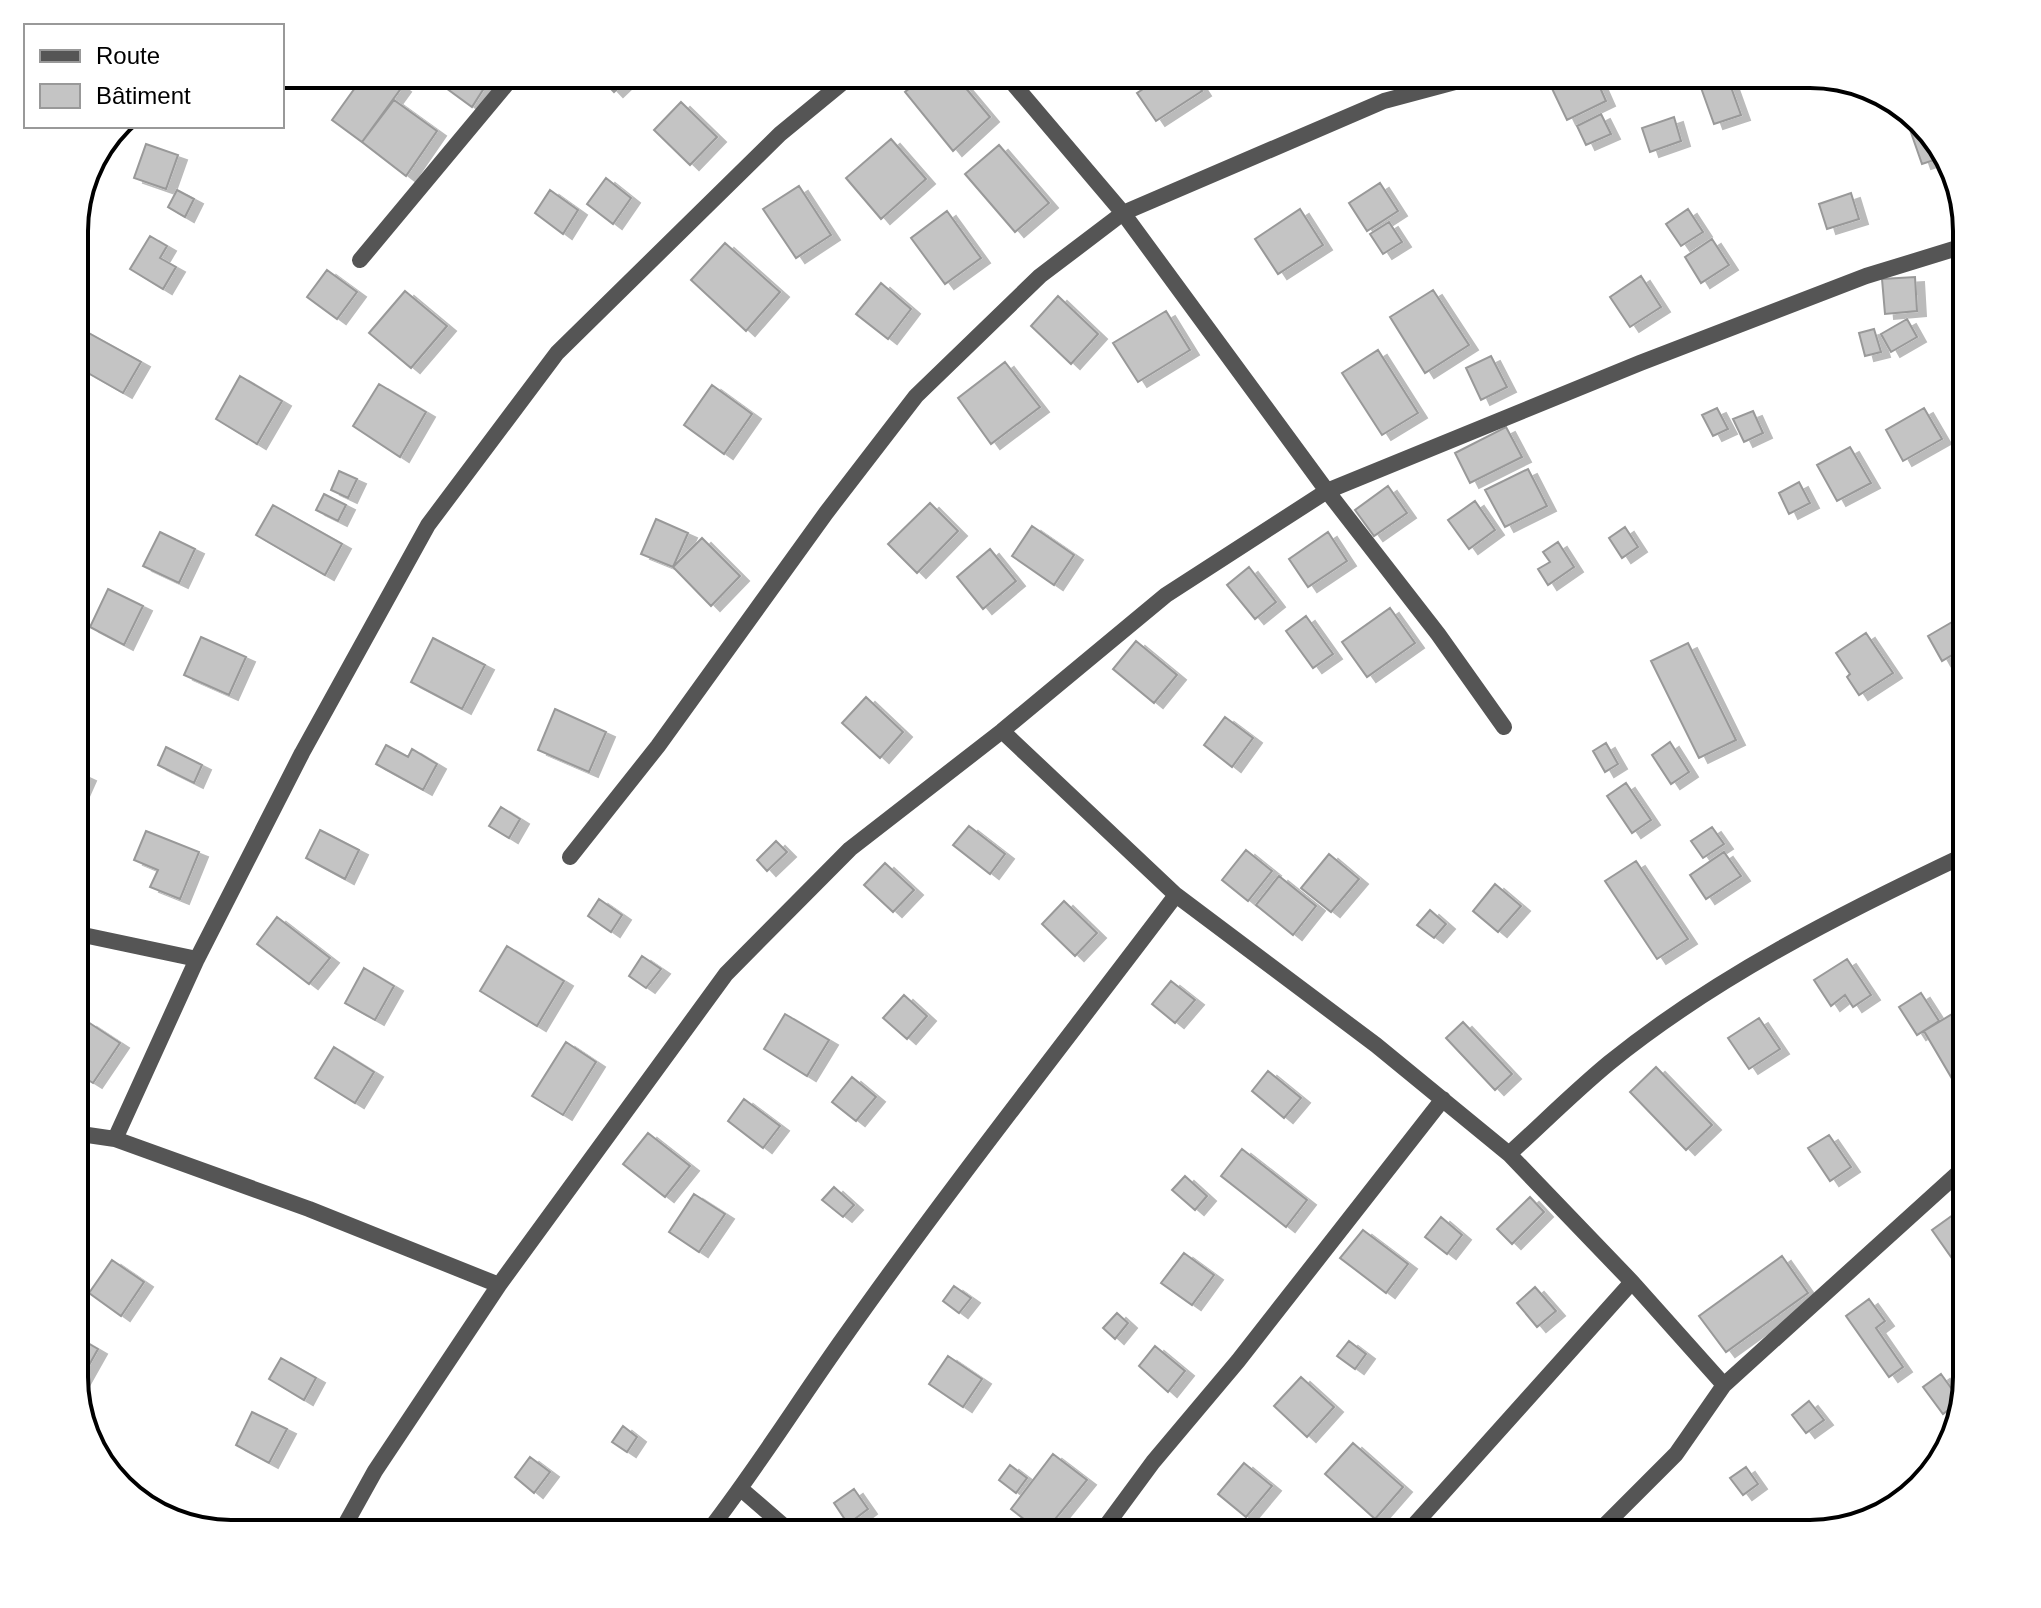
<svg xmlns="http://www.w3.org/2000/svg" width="2041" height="1608" viewBox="0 0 2041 1608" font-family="Helvetica,sans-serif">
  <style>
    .building { fill: #c4c4c4; stroke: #999; stroke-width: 2; filter: url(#shadow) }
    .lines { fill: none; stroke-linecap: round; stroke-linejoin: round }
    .minor { stroke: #555; stroke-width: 16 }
    .rim { fill: none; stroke: #000; stroke-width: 4 }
  </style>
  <defs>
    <filter id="shadow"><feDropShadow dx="9" dy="5" stdDeviation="0" flood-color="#0004"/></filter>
  </defs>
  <rect width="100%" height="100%" fill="#fff"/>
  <!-- building -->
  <path class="building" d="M365,74H384L402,87L362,142L332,120Z
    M439,74H493L472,107L435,80Z
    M597,74H633L614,92Z
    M927,74H954L990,117L953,151L905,92Z
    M1166,74H1191L1202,91L1156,121L1137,93Z
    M1545,74H1594L1606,101L1567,120Z
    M1727,76L1741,115L1714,124L1700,85Z
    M394,100L437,131L406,176L362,142Z
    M681,102L717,137L690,165L654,130Z
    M1601,114L1611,134L1586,145L1577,126Z
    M1674,117L1681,141L1650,152L1642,128Z
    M1919,121L1946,156L1922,164L1908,124Z
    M891,139L926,179L881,219L846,178Z
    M146,144L178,155L166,189L134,178Z
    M999,145L1049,203L1015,232L965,174Z
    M606,178L631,198L613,224L587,204Z
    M1380,183L1398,211L1367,231L1349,203Z
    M799,186L831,235L796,258L763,209Z
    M177,190L194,199L185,217L168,207Z
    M550,190L578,210L563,234L535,213Z
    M1851,193L1859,219L1827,229L1819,204Z
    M1300,209L1323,245L1278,274L1255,239Z
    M1688,209L1703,232L1681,246L1666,224Z
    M947,211L981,258L945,284L911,238Z
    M1389,222L1402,242L1383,254L1370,234Z
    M150,236L167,246L160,258L176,267L163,289L130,269Z
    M1712,239L1729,265L1701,283L1685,257Z
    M725,243L780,292L746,331L691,280Z
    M327,270L357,292L337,319L307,297Z
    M1641,276L1661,307L1630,327L1610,297Z
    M1915,277L1917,311L1885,314L1882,279Z
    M881,283L911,309L888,339L856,314Z
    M1433,290L1469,345L1425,373L1390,317Z
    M405,291L447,326L411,368L369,333Z
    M1058,296L1098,334L1071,364L1031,326Z
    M1166,311L1190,350L1138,382L1113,343Z
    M1907,319L1917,337L1891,352L1881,334Z
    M76,326L141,362L123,393L74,365Z
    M1874,329L1881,352L1865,356L1859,333Z
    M1378,350L1418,413L1382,435L1342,373Z
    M1491,356L1507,387L1481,400L1466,368Z
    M1005,362L1040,407L991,444L958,398Z
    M240,376L282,401L257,444L216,419Z
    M379,384L426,412L400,457L353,426Z
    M712,385L752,414L724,454L684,425Z
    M1717,408L1728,429L1713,436L1702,415Z
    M1924,408L1942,439L1903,461L1886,430Z
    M1753,411L1763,433L1744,442L1733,419Z
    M1506,427L1522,457L1470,483L1455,453Z
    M1850,447L1871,483L1837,501L1817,465Z
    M1528,469L1547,506L1505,527L1485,490Z
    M339,471L357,479L348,498L331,490Z
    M1799,482L1810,503L1789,514L1779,493Z
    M1388,486L1407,513L1374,536L1355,510Z
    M324,494L346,505L338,521L316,510Z
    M1475,501L1495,530L1469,549L1448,520Z
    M930,503L958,531L917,573L888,544Z
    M273,505L342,544L325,575L256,535Z
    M656,519L688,533L673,567L641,554Z
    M1032,526L1074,555L1054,585L1012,556Z
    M1625,527L1638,547L1622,558L1609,538Z
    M160,532L195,549L179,583L143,566Z
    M1328,532L1347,561L1308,587L1289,559Z
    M702,538L740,576L711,606L673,567Z
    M1558,542L1574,567L1548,585L1538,569L1550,562L1543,552Z
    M990,549L1016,581L983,609L957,577Z
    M1249,567L1276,602L1255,619L1227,585Z
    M108,589L143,606L124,645L90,627Z
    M1390,608L1415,643L1367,677L1342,642Z
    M1306,616L1333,654L1313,668L1286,631Z
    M1959,618L1967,630V646L1942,661L1928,636Z
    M1866,633L1893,673L1859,695L1847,677L1850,674L1836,653Z
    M201,637L246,657L229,695L184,675Z
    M433,638L485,665L462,709L411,682Z
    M1136,641L1177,675L1154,703L1113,669Z
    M1688,643L1736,740L1699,758L1651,661Z
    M866,697L903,732L880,758L842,723Z
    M555,709L606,732L589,772L538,750Z
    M1225,717L1253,738L1232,767L1204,745Z
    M1670,742L1689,772L1671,784L1652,755Z
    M1606,743L1618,764L1605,772L1593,751Z
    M386,745L408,757L412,749L437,764L423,790L376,764Z
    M166,747L202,765L194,783L158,765Z
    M74,770L87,776L74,805Z
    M1626,783L1651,820L1632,833L1607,796Z
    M501,807L520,819L509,838L489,826Z
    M969,826L1005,854L990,874L953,845Z
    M1712,827L1724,844L1703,858L1691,841Z
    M320,830L359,850L345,879L306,858Z
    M146,831L199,852L180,899L150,887L158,870L134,860Z
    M776,841L787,852L767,871L757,860Z
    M1246,850L1272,871L1248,901L1222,880Z
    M1724,852L1741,876L1706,899L1690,875Z
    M1329,854L1359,879L1331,912L1301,888Z
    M1636,861L1688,939L1657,959L1605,881Z
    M885,863L914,890L893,912L864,885Z
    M1279,876L1316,906L1293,935L1256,905Z
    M1495,884L1521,906L1498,932L1473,911Z
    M599,899L622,915L611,932L588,916Z
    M1064,901L1097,933L1075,956L1042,924Z
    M1430,910L1446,924L1434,938L1417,925Z
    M277,917L330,958L309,984L257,944Z
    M507,946L564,981L537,1026L480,991Z
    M642,956L661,969L646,988L629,976Z
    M1847,959L1871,995L1853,1007L1845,995L1831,1006L1814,980Z
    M364,968L394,986L375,1020L345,1003Z
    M1171,981L1195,1000L1175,1023L1152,1004Z
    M1921,993L1939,1021L1917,1035L1899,1007Z
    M904,995L927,1016L907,1039L883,1018Z
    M1967,1005V1074L1954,1082L1924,1031Z
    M785,1014L829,1040L807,1076L764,1049Z
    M1759,1018L1780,1049L1749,1069L1728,1038Z
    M88,1022L120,1043L93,1083L74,1071V1043Z
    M1463,1022L1512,1074L1495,1090L1446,1038Z
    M566,1042L596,1062L563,1115L532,1096Z
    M334,1047L374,1072L355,1103L315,1078Z
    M1656,1067L1712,1125L1686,1150L1630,1092Z
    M1268,1071L1301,1098L1284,1118L1252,1091Z
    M852,1077L876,1097L856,1121L832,1102Z
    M744,1099L780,1126L763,1148L728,1121Z
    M648,1133L690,1166L665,1197L623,1164Z
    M1829,1135L1851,1167L1830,1181L1808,1148Z
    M1242,1149L1307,1200L1286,1227L1221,1176Z
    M1185,1176L1207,1196L1195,1210L1172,1190Z
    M834,1187L854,1205L843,1217L822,1200Z
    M694,1194L725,1214L699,1252L669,1232Z
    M1530,1197L1544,1212L1512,1244L1497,1229Z
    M1967,1205V1272L1963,1274L1932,1230Z
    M1441,1217L1462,1235L1447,1254L1425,1237Z
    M1363,1230L1408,1264L1386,1293L1340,1258Z
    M1184,1253L1214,1275L1192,1305L1161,1283Z
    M1782,1256L1808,1293L1726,1352L1699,1316Z
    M112,1260L144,1282L121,1316L89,1293Z
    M954,1286L971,1298L959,1313L943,1301Z
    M1535,1287L1556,1311L1537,1327L1517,1303Z
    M1869,1299L1885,1321L1876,1328L1903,1367L1889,1377L1846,1316Z
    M1117,1313L1128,1323L1115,1339L1103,1328Z
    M74,1335L98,1349L75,1390L74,1387Z
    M1349,1341L1366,1354L1355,1369L1337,1356Z
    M1155,1346L1185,1371L1168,1392L1139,1366Z
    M948,1356L982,1379L963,1407L929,1384Z
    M281,1358L316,1378L304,1400L269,1379Z
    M1941,1374L1959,1399L1957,1403L1943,1414L1923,1387Z
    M1301,1377L1334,1407L1307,1437L1274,1406Z
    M1809,1401L1824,1420L1806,1433L1792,1415Z
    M252,1412L287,1429L269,1463L236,1445Z
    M623,1426L637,1437L627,1452L612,1442Z
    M1353,1443L1403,1487L1375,1519L1325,1474Z
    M1053,1454L1087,1480L1043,1534L1011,1509Z
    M530,1457L550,1472L534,1493L515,1477Z
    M1244,1463L1272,1486L1246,1517L1218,1494Z
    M1010,1465L1027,1478L1016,1493L999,1480Z
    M1746,1467L1758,1484L1743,1495L1730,1478Z
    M854,1489L868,1509L848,1524L834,1503Z"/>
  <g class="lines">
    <!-- minor -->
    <path class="minor" d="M1005,74L1123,213L1327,491L1438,634L1504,727
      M360,260L515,74
      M1002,731L1176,895L1376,1045L1509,1154L1632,1282L1724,1385
      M570,857L658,746L826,513L916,396L1040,276L1123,213L1384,101L1485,74
      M74,933L197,959
      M74,1133L115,1139L309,1209L499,1285
      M115,1139L197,959L302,753L428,525L557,353L780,134L853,74
      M1509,1154C1542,1124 1574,1092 1609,1063C1715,977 1844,912 1967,854
      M741,1489L793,1534
      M340,1534L375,1471L499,1285L726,974L850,849L1002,731L1166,595L1327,491L1640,363L1866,276L1967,245
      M706,1534C756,1470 798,1402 845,1336C951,1186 1065,1042 1176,895
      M1100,1534L1153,1462L1238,1361L1443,1099
      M1406,1534L1632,1282
      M1596,1534L1676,1454L1724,1385L1967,1165"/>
  </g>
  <!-- crop -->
  <path d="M0 0H2041V1608H0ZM231 88H1810A143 143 0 0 1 1953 231V1377A143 143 0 0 1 1810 1520H231A143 143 0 0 1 88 1377V231A143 143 0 0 1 231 88Z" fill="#fff" fill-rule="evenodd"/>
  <path class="rim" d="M231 88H1810A143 143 0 0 1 1953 231V1377A143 143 0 0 1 1810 1520H231A143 143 0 0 1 88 1377V231A143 143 0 0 1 231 88Z"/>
  <!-- legend -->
  <rect x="24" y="24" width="260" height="104" fill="#ffffff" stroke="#999999" stroke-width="2"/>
  <rect x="40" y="50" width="40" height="12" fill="#555555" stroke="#999999" stroke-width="2"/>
  <text x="96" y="64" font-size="24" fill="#000000">Route</text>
  <rect x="40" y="84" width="40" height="24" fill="#c4c4c4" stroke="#999999" stroke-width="2"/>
  <text x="96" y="104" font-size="24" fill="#000000">Bâtiment</text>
</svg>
